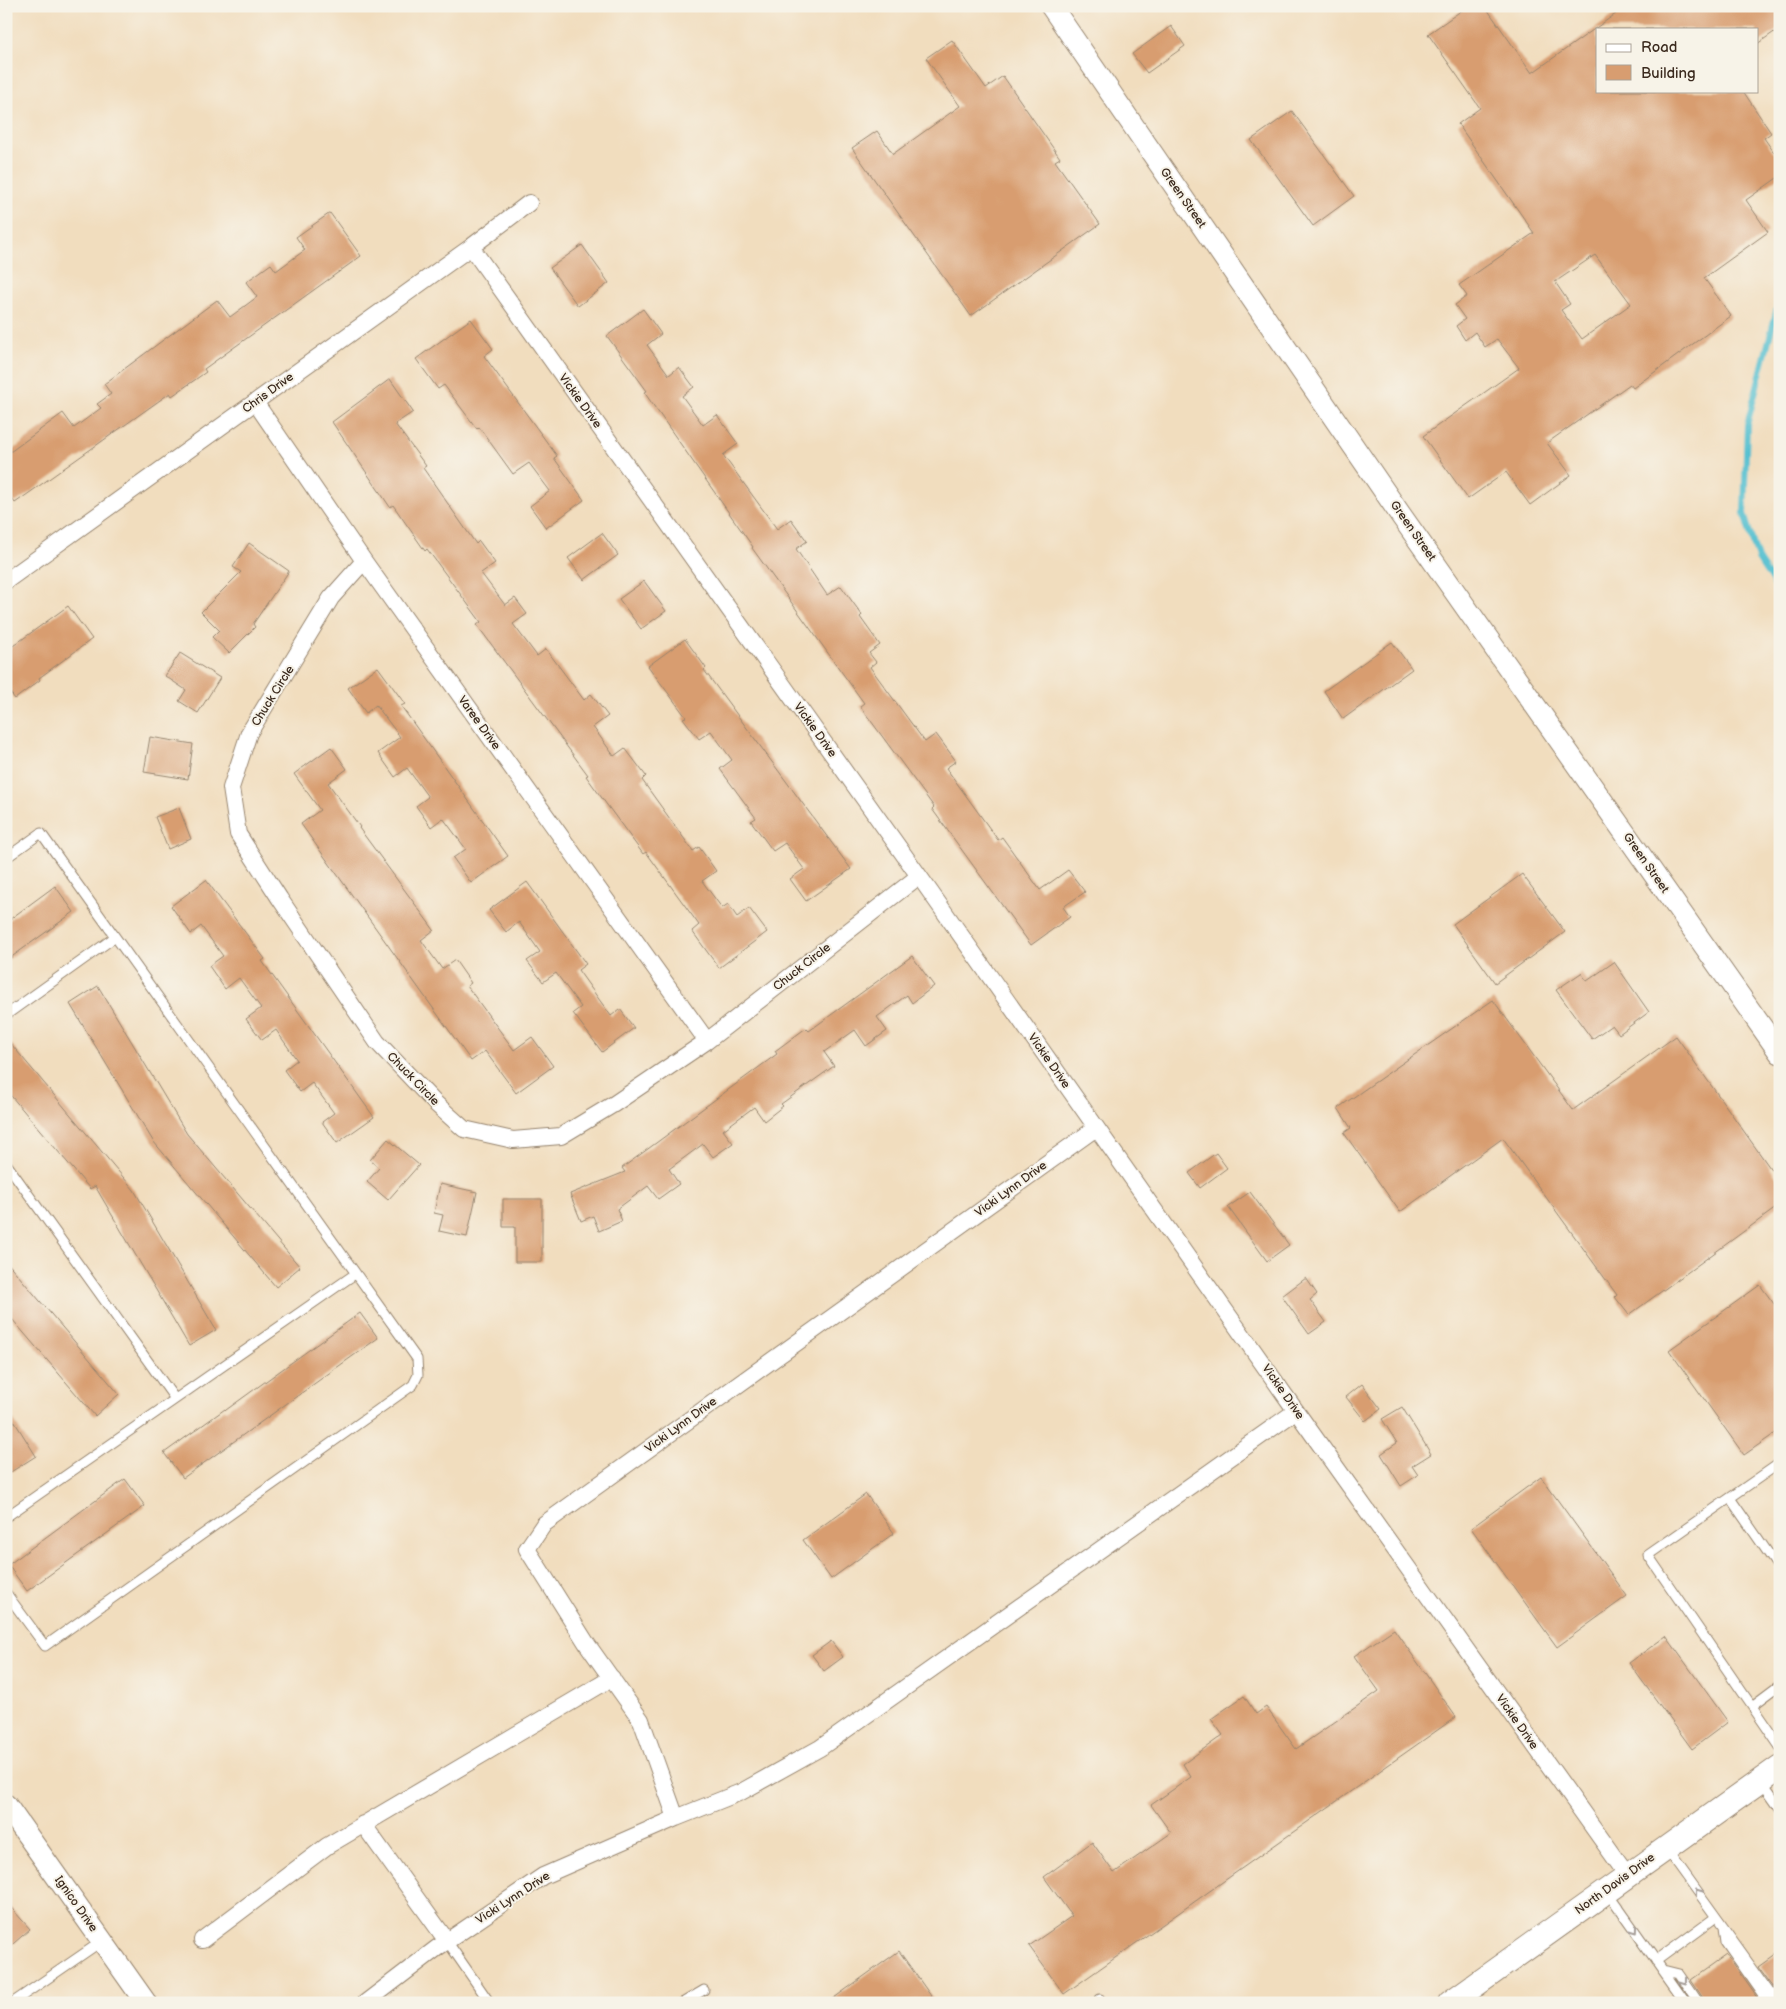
<svg xmlns="http://www.w3.org/2000/svg" width="1786" height="2009" viewBox="0 0 1786 2009" font-family="'Balsamiq Sans',sans-serif">
  <style>
    .lines { fill: none; stroke-linecap: round; stroke-linejoin: round }
    .stream { stroke: #55c0d0; stroke-width: 6 }
    .building { fill: #d89d70; fill-rule: evenodd }
    .service-casing { stroke: #96846e; stroke-width: 11 }
    .minor-casing { stroke: #96846e; stroke-width: 18 }
    .tertiary-casing { stroke: #96846e; stroke-width: 23 }
    .secondary-casing { stroke: #96846e; stroke-width: 26 }
    .service { stroke: #fff; stroke-width: 9 }
    .minor { stroke: #fff; stroke-width: 16 }
    .tertiary { stroke: #fff; stroke-width: 21 }
    .secondary { stroke: #fff; stroke-width: 24 }
    .oneway { stroke: #a79f9a }
    .labels { text-anchor: middle; dominant-baseline: central; stroke-width: 4; stroke-linejoin: round; paint-order: stroke }
    .street-label { font-size: 12px; fill: #3b2a1e; stroke: #f7f3e8 }
  </style>
  <rect width="100%" height="100%" fill="#f7f3e8"/>
  <filter id="ink" filterUnits="userSpaceOnUse"><feTurbulence type="fractalNoise" baseFrequency=".02" numOctaves="2"/><feDisplacementMap in="SourceGraphic" scale="10" xChannelSelector="R" yChannelSelector="G"/><feConvolveMatrix kernelMatrix="1 2 1 2 8 2 1 2 1" color-interpolation-filters="sRGB"/></filter>
  <filter id="wash" filterUnits="userSpaceOnUse"><feTurbulence type="fractalNoise" baseFrequency=".0096" numOctaves="4" result="noise"/><feDisplacementMap in="SourceGraphic" scale="20" xChannelSelector="R" yChannelSelector="G"/><feGaussianBlur stdDeviation="1.12" result="paint"/><feColorMatrix in="noise" values="0 0 0 0 0 0 0 0 0 0 0 0 0 0 0 0 0 1.4 0 .05"/><feComposite in="paint" operator="in"/></filter>
  <g filter="url(#wash)">
    <rect width="100%" height="100%" fill="#f1ddbe"/>
    <g class="lines">
      <!-- stream -->
      <path class="stream" d="M1780,297L1747,425L1744,514L1758,559L1780,593"/>
    </g>
    <g id="blocks">
      <!-- building -->
      <path class="building" d="M1468,6H1485L1532,73L1627,6H1780V28L1757,44V29H1597V91H1743L1771,133L1764,138L1780,161V176L1746,200L1768,232L1704,278L1731,316L1633,388L1630,384L1547,443L1571,475L1530,505L1506,472L1468,499L1423,436L1519,368L1497,339L1485,347L1475,332L1465,340L1456,326L1465,319L1455,305L1467,296L1459,285L1534,233L1458,124L1480,108L1428,34ZM1595,255L1631,304L1582,339L1561,310L1570,304L1555,282Z
        M1171,26L1185,46L1147,73L1132,54Z
        M952,40L986,88L1003,76L1060,158L1055,161L1100,224L971,316L852,148L877,131L893,154L960,106L926,58Z
        M1292,111L1354,196L1313,226L1251,140Z
        M330,213L361,256L204,369L206,372L172,396L170,393L15,503L6,491V455L63,413L74,428L101,408L97,404L111,394L104,384L217,300L230,317L257,297L246,282L271,264L276,271L305,250L296,237Z
        M582,245L609,283L578,306L550,268Z
        M643,309L661,334L647,345L669,375L679,367L694,387L682,396L703,425L717,415L738,444L723,455L777,529L791,519L807,541L796,549L827,595L841,586L862,615L860,617L880,645L869,653L876,662L870,667L925,742L936,734L956,761L946,768L998,840L1002,837L1040,890L1068,870L1085,892L1063,907L1070,917L1031,945L932,809L934,807L860,706L864,703L752,548L753,547L644,392L647,391L607,336Z
        M471,319L493,349L484,356L557,456L554,458L584,500L546,528L530,506L550,491L529,463L513,474L479,427L477,429L444,385L438,389L416,359Z
        M390,379L413,412L395,424L426,466L423,468L476,544L479,541L495,563L481,573L505,605L515,598L527,614L513,624L537,656L546,649L584,700L591,694L608,716L593,727L614,756L625,748L646,776L642,780L693,851L699,847L716,871L702,881L722,908L728,904L737,917L749,908L767,932L719,968L692,931L699,925L646,852L643,854L607,805L586,776L588,775L477,625L481,622L427,549L425,551L393,505L390,507L332,422Z
        M602,533L618,555L584,580L568,558Z
        M249,543L289,571L253,624L255,627L229,653L212,637L219,630L201,612L241,572L233,567Z
        M644,581L666,611L641,629L619,599Z
        M68,606L92,639L39,678L40,680L15,699L6,687V651Z
        M685,639L706,668L704,670L851,869L806,901L790,879L804,869L785,843L773,851L751,821L756,818L720,769L732,760L711,731L699,739L683,718L686,717L648,666Z
        M1392,642L1412,669L1343,719L1324,691Z
        M180,653L220,678L198,713L179,701L186,690L165,676Z
        M378,667L405,704L401,706L508,856L471,883L453,858L466,849L443,818L431,827L416,806L428,797L407,768L395,777L378,753L400,737L376,705L366,713L348,688Z
        M150,737L193,744L188,779L144,772Z
        M331,747L347,769L328,783L360,827L359,828L434,930L421,940L442,969L455,960L471,983L467,986L514,1050L532,1037L553,1066L516,1093L485,1051L471,1061L301,824L320,810L294,774Z
        M179,808L191,839L168,849L155,817Z
        M1522,874L1565,932L1495,983L1453,924Z
        M206,880L265,959L262,961L374,1117L337,1143L322,1122L334,1113L312,1083L300,1092L284,1070L297,1060L276,1030L262,1040L246,1019L261,1008L239,978L225,989L209,966L223,956L201,926L191,934L171,906Z
        M527,882L586,964L578,970L611,1016L620,1009L634,1028L602,1052L573,1013L581,1007L556,973L543,982L527,961L540,952L519,922L506,932L489,910Z
        M55,886L74,912L6,961V922Z
        M912,956L934,986L912,1003L907,995L877,1017L887,1031L866,1046L855,1030L824,1052L834,1066L781,1104L783,1106L764,1121L754,1107L723,1130L733,1143L713,1157L703,1144L669,1169L679,1184L658,1199L648,1186L617,1209L622,1221L599,1231L593,1216L581,1221L570,1194L625,1172L622,1168L777,1054L775,1051L806,1028L809,1031Z
        M1614,962L1649,1012L1619,1034L1612,1025L1592,1039L1556,990L1581,973L1587,981Z
        M98,986L187,1134L300,1267L276,1287L153,1141L70,1004Z
        M1493,1000L1573,1110L1676,1036L1780,1182V1205L1629,1315L1615,1297L1617,1295L1503,1138L1400,1212L1344,1133L1351,1128L1338,1108Z
        M6,1038L134,1190L216,1330L189,1346L95,1186L90,1189L6,1090Z
        M388,1139L419,1165L388,1200L367,1182L379,1168L370,1160Z
        M1216,1153L1227,1168L1200,1188L1189,1173Z
        M440,1184L477,1192L467,1237L439,1231L443,1215L434,1213Z
        M1250,1192L1289,1245L1267,1261L1228,1207Z
        M503,1199H542V1262H515V1227H503Z
        M6,1261L119,1394L95,1416L6,1312Z
        M1306,1278L1317,1294L1310,1300L1326,1322L1309,1334L1282,1296Z
        M1760,1285L1780,1312V1430L1744,1455L1669,1350Z
        M360,1313L378,1338L183,1478L164,1453L225,1409L226,1410Z
        M1362,1384L1381,1409L1365,1421L1346,1397Z
        M1402,1407L1431,1454L1412,1466L1418,1475L1401,1486L1381,1454L1397,1443L1382,1419Z
        M6,1408L36,1456L6,1475Z
        M1541,1477L1627,1596L1557,1647L1471,1528Z
        M125,1479L145,1506L27,1591L8,1565Z
        M866,1494L894,1533L831,1579L803,1540Z
        M1394,1629L1456,1717L1064,1994L1029,1946L1072,1916L1044,1877L1092,1842L1114,1873L1171,1833L1151,1805L1191,1777L1183,1764L1223,1735L1211,1719L1244,1696L1256,1714L1266,1707L1296,1749L1379,1691L1354,1656Z
        M1666,1636L1728,1722L1692,1749L1629,1663Z
        M831,1641L843,1657L824,1671L812,1655Z
        M6,1902L30,1929L6,1950Z
        M899,1951L936,2003H827Z
        M1780,1951V1995L1759,1966Z
        M1726,1955L1760,2003H1707L1703,1998L1691,1980Z"/>
    </g>
  </g>
  <g filter="url(#ink)">
    <use href="#blocks" fill-opacity="0" stroke="#96846e" stroke-width="1"/>
    <g class="lines">
      <!-- service casing -->
      <g class="service-casing">
        <path id="service" d="M6,858L41,833L417,1359L418,1375L413,1385L45,1646L6,1593
          M6,1015L115,937
          M6,1163L175,1399
          M1780,1463L1648,1555L1780,1747
          M1730,1498L1780,1570
          M6,1517L355,1274
          M1752,1706L1780,1685
          M1761,1781L1780,1808
          M1667,1849L1778,2003
          M1608,1893L1686,2003
          M1723,1927L1725,1942L1768,2003
          M447,1941L490,2003
          M1656,1961L1716,1917
          M1663,1970L1679,1974L1699,2003
          M1100,1999L1102,2003
          M12,2003L102,1941
          M682,2003L704,1990"/>
      </g>
      <!-- minor casing -->
      <g class="minor-casing">
        <path id="minor" d="M471,247L919,876L1296,1411L1627,1875
          M255,402L364,561L707,1041
          M364,561L331,598L249,733L231,788L238,834L280,899L377,1042L435,1103L464,1129L513,1140L561,1136L614,1104L707,1041L919,876
          M6,581L471,247L529,203
          M676,1818L641,1720L587,1644L527,1549L544,1524L1096,1128
          M363,1824L447,1941
          M202,1940L327,1846L612,1678
          M365,2003L437,1948L543,1876L676,1818L741,1792L820,1748L1296,1411"/>
      </g>
      <!-- tertiary casing -->
      <g class="tertiary-casing">
        <path id="tertiary" d="M1051,6L1400,514L1780,1053
          M6,1805L146,2003"/>
      </g>
      <!-- secondary casing -->
      <g class="secondary-casing">
        <path id="secondary" d="M1450,2003L1780,1767"/>
      </g>
      <!-- service -->
      <use href="#service" class="service"/>
      <!-- minor -->
      <use href="#minor" class="minor"/>
      <!-- tertiary -->
      <use href="#tertiary" class="tertiary"/>
      <!-- secondary -->
      <use href="#secondary" class="secondary"/>
    </g>
    <!-- one-way arrows -->
    <defs><path id="oneway-chevron" d="M-2-3.5L2.5 0L-2 3.5" fill="none" stroke-width="1.6" stroke-linecap="round" stroke-linejoin="round" transform="scale(1.25)"/></defs>
    <g class="oneway">
      <use href="#oneway-chevron" transform="translate(1698 1892) rotate(-126)"/>
      <use href="#oneway-chevron" transform="translate(1634 1930) rotate(54)"/>
      <use href="#oneway-chevron" transform="translate(1684 1982) rotate(54)"/>
    </g>
  </g>
  <g class="labels">
    <!-- street labels -->
    <g class="street-label">
      <text transform="translate(1183 198) rotate(55)">Green Street</text>
      <text transform="translate(268 393) rotate(-36)">Chris Drive</text>
      <text transform="translate(580 401) rotate(54)">Vickie Drive</text>
      <text transform="translate(1413 531) rotate(55)">Green Street</text>
      <text transform="translate(273 696) rotate(-58)">Chuck Circle</text>
      <text transform="translate(479 723) rotate(54)">Varee Drive</text>
      <text transform="translate(815 730) rotate(54)">Vickie Drive</text>
      <text transform="translate(1646 863) rotate(55)">Green Street</text>
      <text transform="translate(802 967) rotate(-38)">Chuck Circle</text>
      <text transform="translate(1049 1061) rotate(55)">Vickie Drive</text>
      <text transform="translate(413 1079) rotate(46)">Chuck Circle</text>
      <text transform="translate(1011 1189) rotate(-36)">Vicki Lynn Drive</text>
      <text transform="translate(1283 1392) rotate(55)">Vickie Drive</text>
      <text transform="translate(681 1425) rotate(-36)">Vicki Lynn Drive</text>
      <text transform="translate(1517 1722) rotate(55)">Vickie Drive</text>
      <text transform="translate(1615 1884) rotate(-36)">North Davis Drive</text>
      <text transform="translate(513 1898) rotate(-33)">Vicki Lynn Drive</text>
      <text transform="translate(76 1904) rotate(55)">Ignico Drive</text>
    </g>
  </g>
  <!-- margin -->
  <rect width="1786" height="2009" fill="none" stroke="#f7f3e8" stroke-width="25"/>
  <!-- legend -->
  <rect x="1596" y="28" width="162" height="65" fill="#f7f3e8" stroke="#aca397"/>
  <rect x="1606" y="44" width="25" height="8" fill="#ffffff" stroke="#aca397"/>
  <text x="1641" y="52" font-size="15" fill="#3b2a1e">Road</text>
  <rect x="1606" y="65" width="25" height="15" fill="#d89d70" stroke="#aca397"/>
  <text x="1641" y="78" font-size="15" fill="#3b2a1e">Building</text>
</svg>
